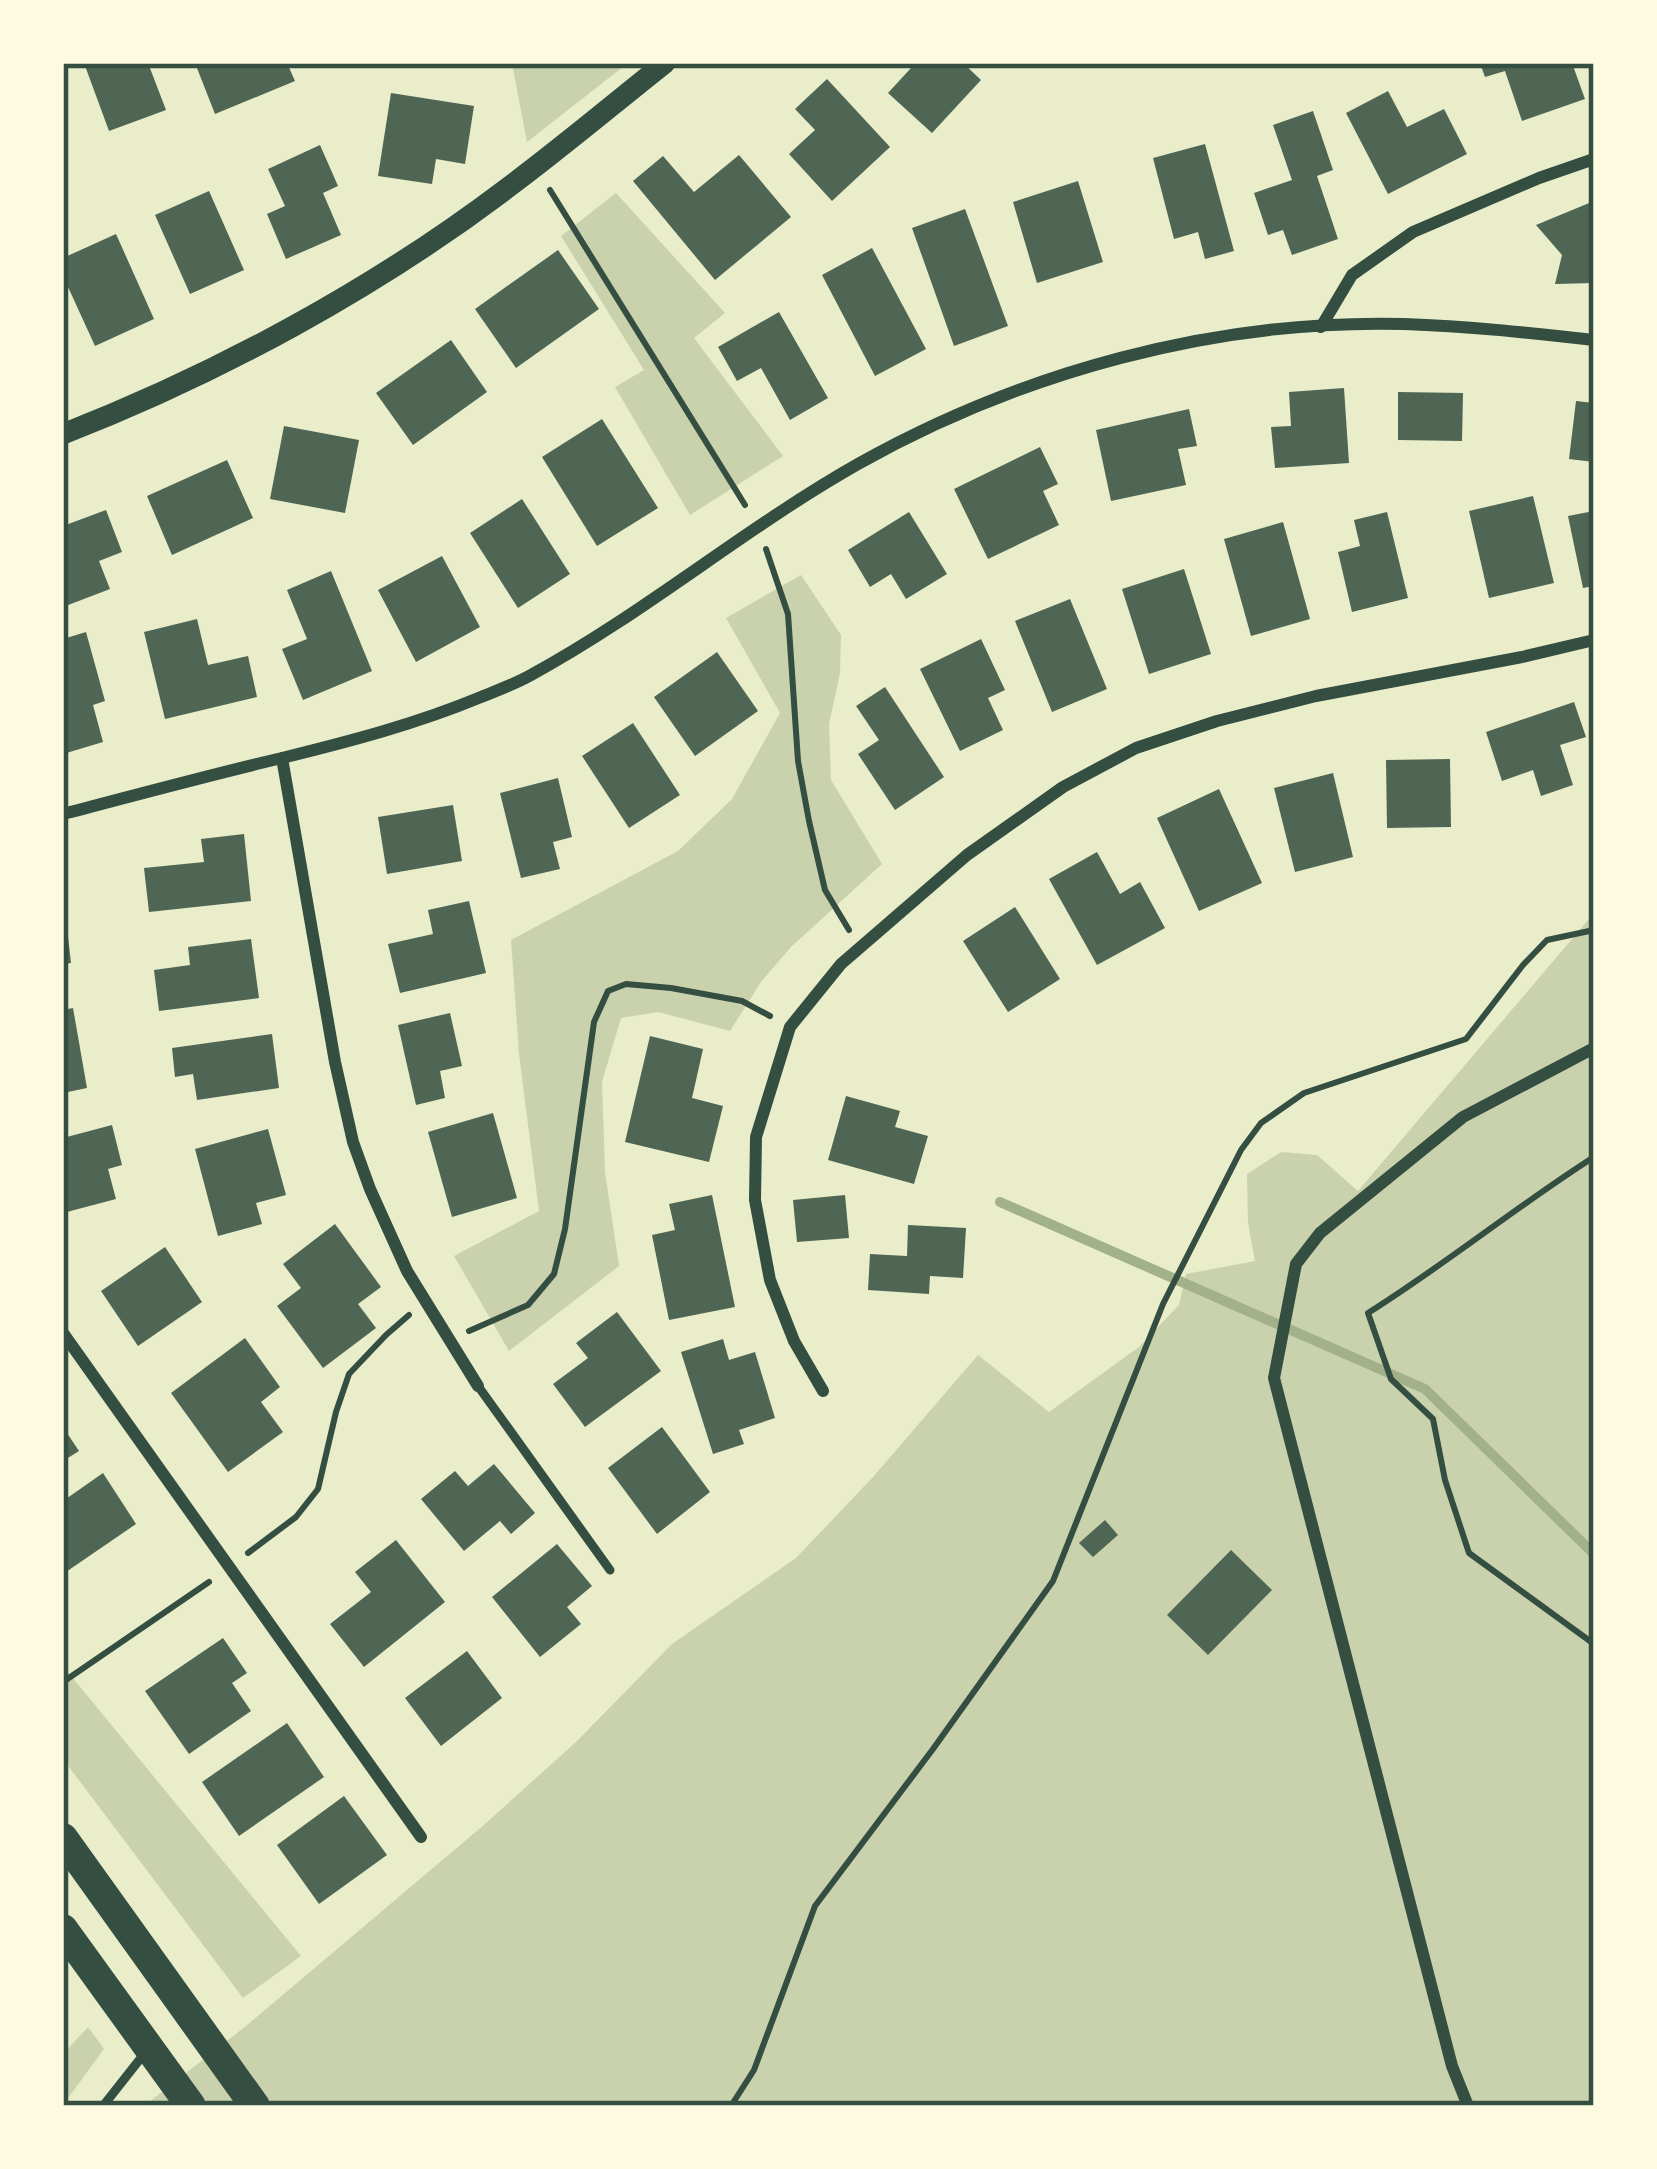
<svg xmlns="http://www.w3.org/2000/svg" width="1657" height="2169" viewBox="0 0 1657 2169" font-family="Montserrat,sans-serif">
  <style>
    .green { fill: #cad2ad }
    .lines { fill: none; stroke-linecap: round; stroke-linejoin: round }
    .stream { stroke: #a3b18a; stroke-width: 10 }
    .building { fill: #4f6655 }
    .path { stroke: #344e41; stroke-width: 6 }
    .service { stroke: #344e41; stroke-width: 9 }
    .minor { stroke: #344e41; stroke-width: 12 }
    .tertiary { stroke: #344e41; stroke-width: 21 }
    .primary { stroke: #344e41; stroke-width: 30 }
    .neatline { fill: none; stroke: #344e41; stroke-width: 4.5 }
  </style>
  <rect width="100%" height="100%" fill="#e9edc9"/>
  <!-- green -->
  <path class="green" d="M512,63H628L527,142Z
    M616,193L725,313L694,338L783,456L690,515L615,387L644,370L561,236Z
    M801,575L841,635L840,673L829,724L831,780L882,864L791,947L761,982L730,1031L658,1012L621,1018L602,1082L605,1172L619,1266L509,1351L454,1256L539,1211L519,1054L511,940L678,851L732,799L780,713L726,618Z
    M1594,913V2106H144L246,2026L485,1824L577,1741L672,1644L796,1558L873,1477L978,1355L1049,1412L1139,1347L1179,1305L1186,1274L1255,1261L1248,1223L1247,1174L1281,1152L1317,1155L1358,1191Z
    M63,1666L301,1956L243,1998L63,1759Z
    M88,2027L104,2049L63,2105V2054Z"/>
  <g class="lines">
    <!-- stream -->
    <path class="stream" d="M1000,1202L1425,1389L1594,1554"/>
  </g>
  <!-- building -->
  <path class="building" d="M84,63H148L166,110L109,131Z
    M195,63H287L295,81L215,114Z
    M905,63H963L981,80L932,133L888,93L911,68Z
    M1480,63H1572L1585,99L1522,121L1505,71L1485,77Z
    M827,79L890,147L832,201L789,154L815,130L795,109Z
    M1388,91L1407,127L1444,109L1467,154L1388,194L1346,113Z
    M391,93L474,106L465,164L436,159L432,184L378,176Z
    M1313,111L1333,170L1317,176L1338,239L1292,255L1283,230L1268,235L1254,193L1292,180L1273,125Z
    M1205,144L1234,251L1205,259L1198,232L1174,239L1153,158Z
    M320,145L338,186L323,193L341,235L286,259L267,214L285,206L268,169Z
    M739,155L791,217L715,280L633,181L663,156L694,192Z
    M1078,181L1103,262L1037,283L1013,202Z
    M209,191L244,270L190,294L155,215Z
    M1594,201V283L1555,284L1562,255L1536,225Z
    M965,209L1008,326L954,346L912,228Z
    M116,234L154,319L95,346L63,276V258Z
    M872,248L926,349L875,376L822,275Z
    M558,250L599,309L516,368L475,309Z
    M779,312L828,398L790,420L761,368L737,381L718,347Z
    M451,340L487,392L413,445L376,393Z
    M1344,388L1349,463L1275,468L1271,427L1291,426L1289,392Z
    M1398,392L1463,393L1462,441L1398,440Z
    M1576,401L1594,403V462L1569,459Z
    M1189,409L1197,446L1178,449L1186,485L1111,501L1096,430Z
    M602,419L658,508L597,546L542,457Z
    M284,426L359,440L345,513L270,499Z
    M1040,447L1058,484L1043,491L1059,525L988,559L954,489Z
    M227,460L253,518L172,555L147,496Z
    M1533,496L1554,583L1489,598L1469,511Z
    M522,499L570,574L518,608L470,533Z
    M106,510L122,552L99,561L110,589L63,607V526Z
    M1594,511V586L1583,588L1568,516Z
    M909,512L947,574L906,599L891,574L870,587L848,550Z
    M1387,512L1408,598L1352,612L1338,552L1360,546L1354,520Z
    M1283,522L1310,619L1251,636L1224,539Z
    M442,556L480,627L416,662L378,590Z
    M1184,569L1211,654L1149,674L1122,589Z
    M331,571L372,671L303,700L282,649L307,639L287,590Z
    M1070,599L1107,689L1052,712L1015,621Z
    M197,619L208,665L248,656L257,697L165,719L144,632Z
    M86,632L105,701L93,705L103,742L63,754V639Z
    M981,639L1005,690L988,698L1003,730L960,751L920,669Z
    M717,652L758,711L695,756L654,697Z
    M885,687L944,777L895,810L858,754L879,740L856,706Z
    M1574,702L1586,737L1560,745L1573,785L1541,796L1533,770L1502,781L1486,732Z
    M633,723L680,795L629,828L582,756Z
    M1450,759L1451,827L1387,828L1386,760Z
    M1333,773L1353,857L1295,872L1274,788Z
    M558,778L572,837L553,842L560,869L521,878L500,793Z
    M1219,789L1262,883L1199,911L1157,818Z
    M453,805L462,861L387,874L378,817Z
    M244,834L251,901L149,912L144,868L204,862L201,839Z
    M1097,852L1120,894L1140,882L1165,928L1097,965L1049,879Z
    M469,901L486,973L400,993L388,944L433,934L428,910Z
    M1015,907L1060,979L1008,1012L963,941Z
    M63,919H66L71,963L63,964Z
    M251,939L259,998L159,1011L154,970L190,965L188,947Z
    M73,1008L87,1088L63,1093V1010Z
    M450,1013L462,1066L440,1071L445,1098L416,1105L398,1025Z
    M272,1034L279,1088L197,1100L193,1074L175,1077L172,1048Z
    M650,1036L703,1049L692,1098L723,1106L709,1162L625,1142Z
    M846,1096L900,1111L895,1127L928,1136L914,1184L828,1160Z
    M493,1113L517,1198L452,1217L428,1132Z
    M112,1125L122,1165L108,1169L116,1199L63,1213V1138Z
    M268,1129L286,1195L256,1203L262,1224L218,1236L195,1149Z
    M712,1195L735,1307L669,1320L652,1235L675,1230L669,1204Z
    M845,1195L849,1238L797,1242L793,1200Z
    M335,1224L381,1287L358,1304L376,1328L323,1368L277,1306L301,1288L283,1264Z
    M908,1225L966,1228L963,1278L930,1276L929,1294L868,1290L870,1254L907,1256Z
    M165,1247L202,1302L138,1346L101,1291Z
    M617,1312L661,1371L585,1427L553,1384L588,1358L576,1343Z
    M245,1338L280,1387L261,1402L283,1432L228,1472L171,1393Z
    M723,1339L729,1360L755,1352L775,1418L739,1430L744,1444L713,1454L681,1352Z
    M63,1427L79,1451L63,1461Z
    M662,1427L710,1492L657,1534L608,1468Z
    M494,1464L535,1513L511,1534L500,1521L464,1551L421,1499L455,1471L468,1486Z
    M103,1473L136,1524L63,1574V1501Z
    M1105,1520L1118,1535L1093,1557L1079,1543Z
    M396,1540L445,1602L364,1667L330,1624L371,1592L355,1572Z
    M557,1544L592,1586L567,1607L581,1624L540,1657L492,1597Z
    M1231,1550L1272,1590L1208,1655L1167,1615Z
    M223,1638L247,1673L232,1683L251,1711L189,1754L145,1691Z
    M467,1651L502,1698L441,1746L405,1698Z
    M287,1723L324,1777L239,1836L202,1782Z
    M344,1796L387,1855L319,1904L277,1845Z"/>
  <g class="lines">
    <!-- path -->
    <path class="path" d="M550,190L745,505
      M766,549L788,614L798,761L809,821L825,890L849,930
      M1594,1157C1517,1206 1446,1264 1368,1313L1391,1379L1433,1419L1445,1480L1469,1553L1594,1644
      M469,1331L528,1305L554,1274L565,1229L594,1022L608,991L626,984L671,988L742,1001L770,1016
      M248,1553L296,1517L318,1489L336,1412L349,1374L386,1335L409,1315
      M63,1682L209,1582
      M731,2106L754,2070L815,1906L933,1749L1053,1581L1163,1304L1241,1150L1261,1123L1304,1093L1466,1039L1523,965L1547,940L1594,930"/>
    <!-- service -->
    <path class="service" d="M478,1386L610,1570
      M103,2106L144,2054"/>
    <!-- minor -->
    <path class="minor" d="M1321,327L1352,275L1413,232L1539,178L1594,159
      M282,758L335,1062L353,1142L370,1189L407,1271L478,1386
      M63,814C136,795 209,775 282,758C351,741 416,724 481,697C498,690 515,684 531,675C645,613 745,528 858,464C1022,372 1215,319 1404,324C1468,326 1531,333 1594,340
      M63,1333L421,1837
      M823,1391L794,1341L770,1280L755,1200L756,1137L790,1027L841,964L967,855L1063,787L1136,748L1217,721L1316,696L1522,657L1594,640
      M1468,2106L1452,2066L1274,1378L1296,1264L1320,1233L1463,1117L1594,1048"/>
    <!-- tertiary -->
    <path class="tertiary" d="M63,434C217,374 374,289 506,189C560,149 612,105 665,63"/>
    <!-- primary -->
    <path class="primary" d="M63,1838L255,2106
      M63,1929L191,2106"/>
  </g>
  <!-- border -->
  <rect width="1657" height="2169" fill="none" stroke="#fefae0" stroke-width="132"/>
  <rect x="66" y="66" width="1525" height="2037" class="neatline"/>
</svg>
